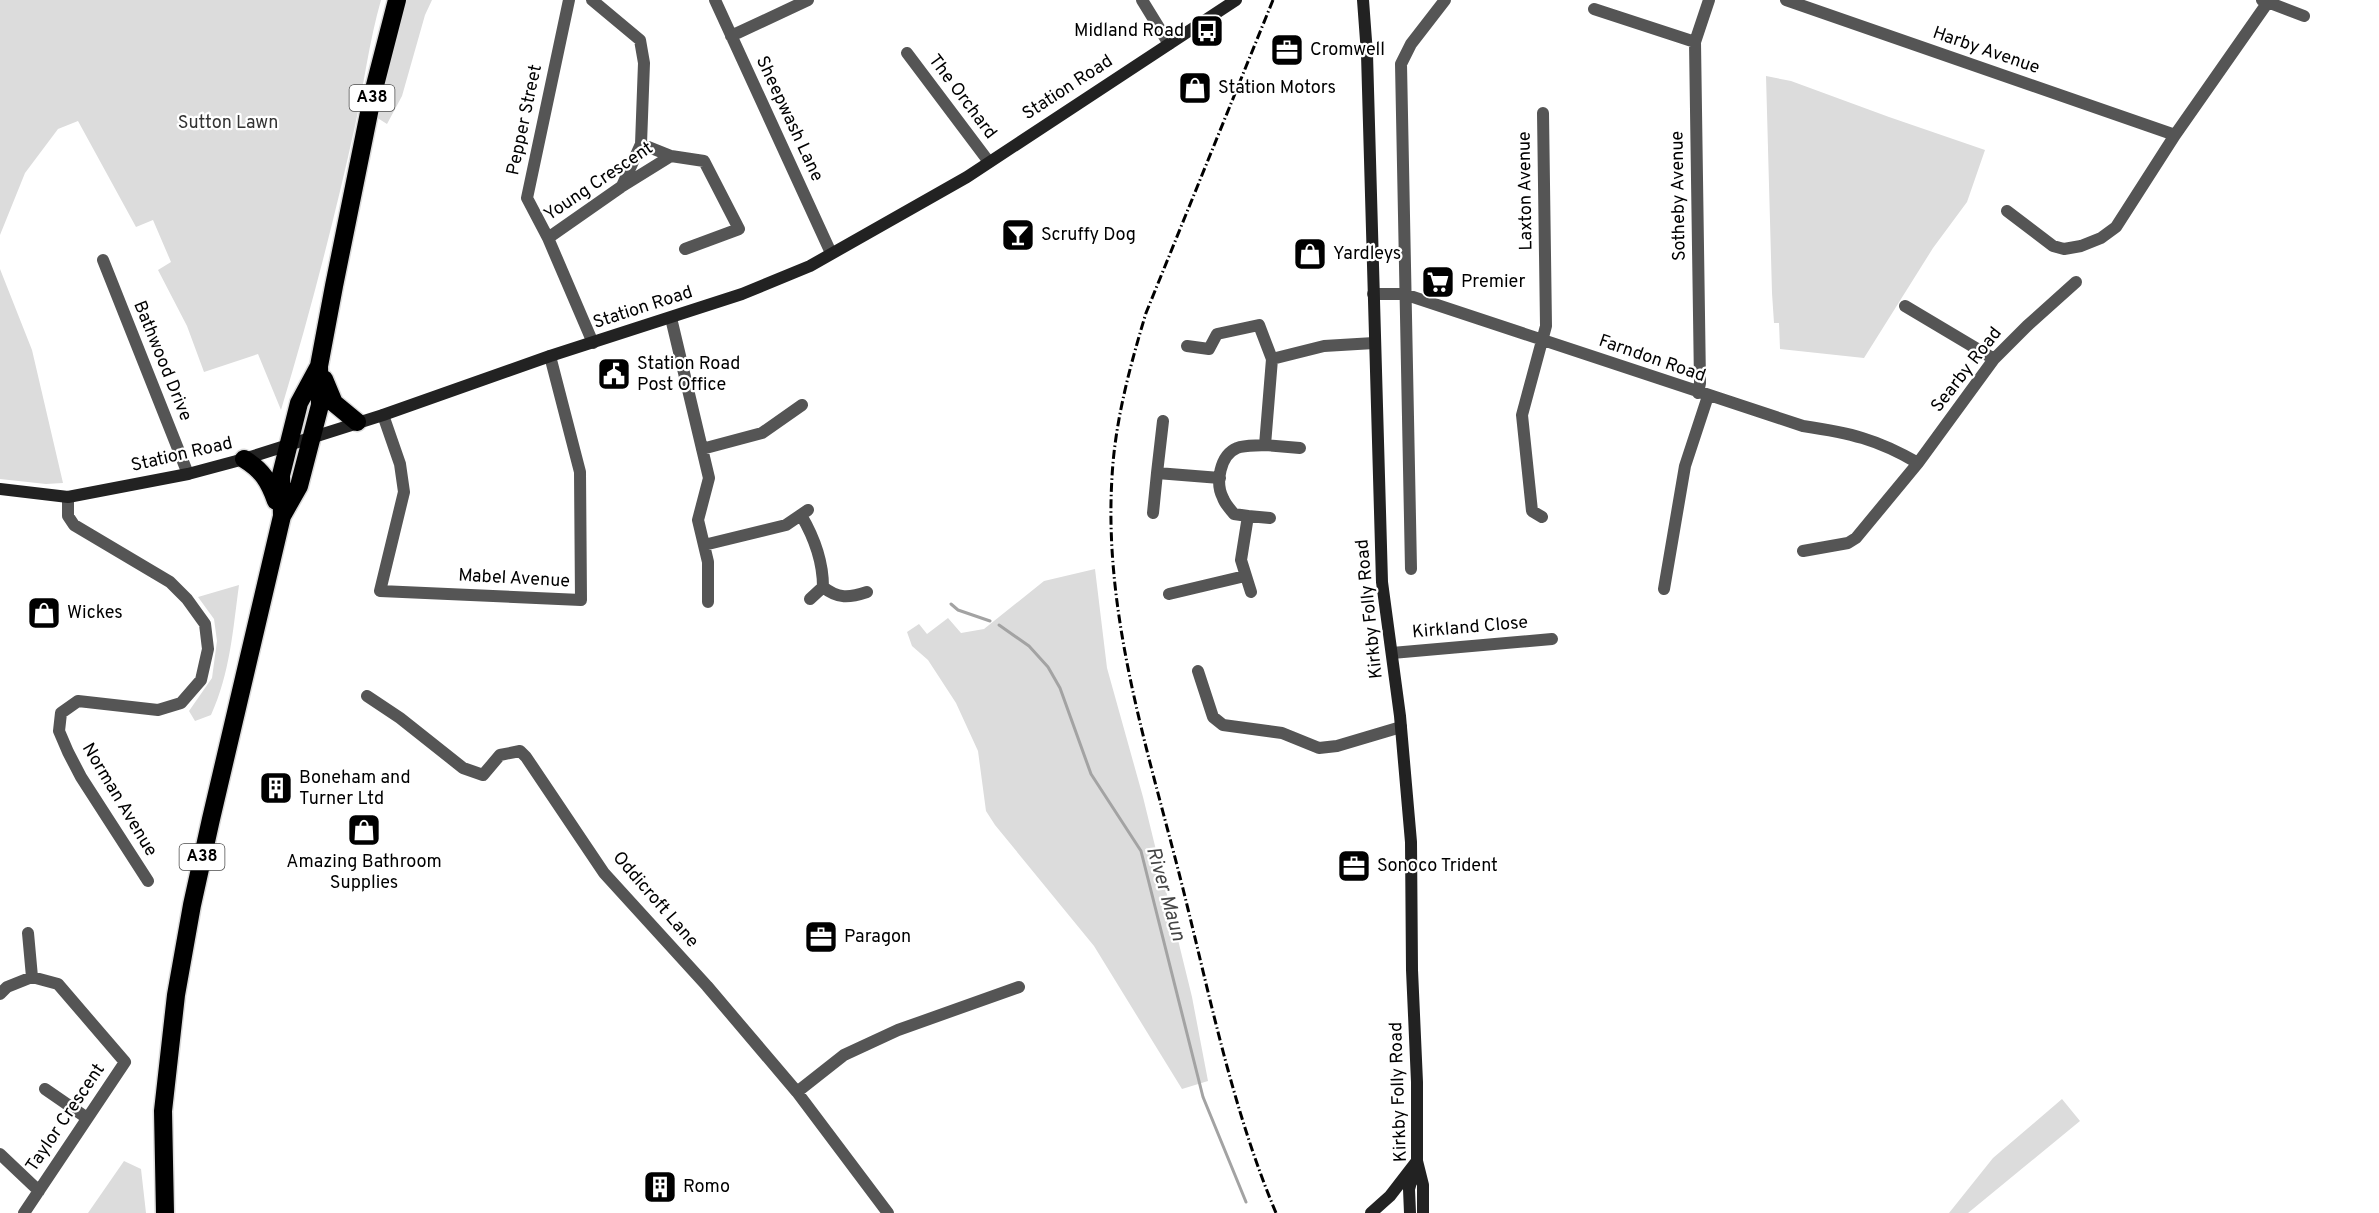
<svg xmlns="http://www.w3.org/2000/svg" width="2379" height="1213" viewBox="0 0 2379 1213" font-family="Overpass,sans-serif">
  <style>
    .green { fill: #dcdcdc }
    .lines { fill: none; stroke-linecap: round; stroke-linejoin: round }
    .stream { stroke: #a3a3a3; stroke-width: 3 }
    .highway-casing { stroke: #dbdbdb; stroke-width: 21 }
    .street { stroke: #555; stroke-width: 12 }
    .secondary { stroke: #222; stroke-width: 12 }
    .highway { stroke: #000; stroke-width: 18 }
    .rail { stroke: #000; stroke-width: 3; stroke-dasharray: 9 3 1.5 3; stroke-linecap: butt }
    .labels { text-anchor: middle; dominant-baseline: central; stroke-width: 4.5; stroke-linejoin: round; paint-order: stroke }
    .shield { fill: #fff; stroke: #4c4c4c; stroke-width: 1.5 }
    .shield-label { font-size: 16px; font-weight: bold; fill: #000 }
    .poi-label { font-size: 18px; fill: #000; stroke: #fff; text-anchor: start }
    .street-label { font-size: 18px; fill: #000; stroke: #fff }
    .park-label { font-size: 18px; fill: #333; stroke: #fff }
    .water-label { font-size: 20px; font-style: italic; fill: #444; stroke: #fff }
  </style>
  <rect width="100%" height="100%" fill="#fff"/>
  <!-- green -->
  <path class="green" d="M0,0H381C369,42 364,84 355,126C334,221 309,317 281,410L258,354L204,372L187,326L158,270L171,262L153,220L136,227L78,121L58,129L25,173L0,235Z
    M403,0H432L425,15L402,96L387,124L376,117Z
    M1766,76L1791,81L1889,117L1985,150L1967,202L1933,248L1864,358L1780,349L1779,323H1774L1772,293Z
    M0,269L32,350L63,483L46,484L0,479Z
    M1095,569L1107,668L1143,797L1192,997L1208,1081L1182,1089L1094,946L995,825L986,811L978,751L956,703L928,660L912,646L907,632L919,624L927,634L948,618L961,633L984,629L1044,581Z
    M239,585C233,629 230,674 211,715L195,721L189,711L212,678L217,641L214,619L198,597Z
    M2062,1099L2080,1121L1968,1213H1949L1993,1158Z
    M124,1161L141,1169L146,1213H88Z"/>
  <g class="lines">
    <!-- stream -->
    <path class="stream" d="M951,604L958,610L990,621
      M999,625L1029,646L1048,667L1060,688L1091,774L1141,851L1203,1097L1246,1202"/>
    <!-- highway casing -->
    <g class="highway-casing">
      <path id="highway" d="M324,379L334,403L357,422
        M244,459C262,470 269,481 276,501
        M282,516L299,486L320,405L319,366L334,286L373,93L397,0
        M165,1213L163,1111L176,995L192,905L211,819L282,516L281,475L299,403L319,366"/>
    </g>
    <!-- street -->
    <path class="street" d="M569,0L527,198L548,238L593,343
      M592,0L640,40L644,63L641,144L671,156L704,161L739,229L685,249
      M715,0L831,253
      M1142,0L1169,44
      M1786,0L2175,135
      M2262,0L2304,16
      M1594,9L1695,42
      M731,36L808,0
      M907,53L989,162
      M622,186L641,144
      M2007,211L2053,246L2064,249L2081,246L2101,238L2116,227L2175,135L2268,2
      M548,238L621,187L671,156
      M103,260L188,474
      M1373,294H1404L1803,426C1850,433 1877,439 1918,463
      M1905,306L1994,359
      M671,318L709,478L698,520L708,562V602
      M1187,346L1209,349L1217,334L1259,325L1272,359L1324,346L1374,343
      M1698,393L1700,383L1695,42L1709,0
      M383,415L400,464L404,492L380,591L581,600L580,472L550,356
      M1163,421L1157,473L1220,478
      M1265,445L1300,448
      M702,449L762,433L802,405
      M68,497V516L74,525L170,582L187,599L205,624L208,649L201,680L181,703L158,710L78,701L61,713L59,731L68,752L81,777L148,881
      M1153,513L1157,473
      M801,515C814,537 823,561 823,587C838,599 849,598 867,592
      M1248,516L1270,518
      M1542,517L1532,511L1522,415L1546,326L1543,113
      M704,545L786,525L808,510
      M1803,551L1848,543L1856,538L1918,463L1994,359L2027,326L2076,282
      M1411,569L1401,64L1411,44L1445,0
      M1664,589L1685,466L1708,396
      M1251,592L1241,560L1248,516L1234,514C1230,509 1225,504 1223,498C1215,483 1220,455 1237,448C1245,445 1256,446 1265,445L1272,359
      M1169,594L1245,576
      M810,599L823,587
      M1392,653L1552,639
      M1198,671L1213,717L1223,725L1282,733L1319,748L1337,746L1401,727
      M367,696L400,718L463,768L483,775L500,755L520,751L526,757L604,873L707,986L797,1092L888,1213
      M28,933L32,977
      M0,994L7,987L32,977L58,984L125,1062L24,1213
      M45,1089L87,1118
      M797,1092L844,1055L898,1030L1019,987
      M0,1154L39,1191"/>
    <!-- secondary -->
    <path class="secondary" d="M1363,0L1367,54L1382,582L1400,716L1411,842L1412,970L1417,1082V1161L1423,1185V1213
      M0,489L68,497L188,474L244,459L383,415L550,356L742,294L810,266L967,177L1236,0
      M1371,1213L1390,1196L1417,1161
      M1410,1213L1409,1189L1415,1168"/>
    <!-- highway -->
    <use href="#highway" class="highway"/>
    <!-- rail -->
    <path class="rail" d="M1273,0L1146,313C1130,366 1115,421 1112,477C1103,622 1152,762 1186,901C1212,1006 1234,1113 1276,1213"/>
  </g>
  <!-- icons -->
  <defs>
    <g id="bus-square" transform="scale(1.725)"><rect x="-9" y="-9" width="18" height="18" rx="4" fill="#000" stroke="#fff"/><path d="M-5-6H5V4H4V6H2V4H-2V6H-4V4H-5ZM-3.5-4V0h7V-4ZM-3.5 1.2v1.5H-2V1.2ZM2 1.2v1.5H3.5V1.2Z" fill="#fff"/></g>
    <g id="office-square" transform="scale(1.725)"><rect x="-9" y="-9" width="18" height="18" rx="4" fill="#000" stroke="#fff"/><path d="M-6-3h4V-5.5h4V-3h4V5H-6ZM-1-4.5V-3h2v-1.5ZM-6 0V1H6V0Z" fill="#fff"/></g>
    <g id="shop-square" transform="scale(1.725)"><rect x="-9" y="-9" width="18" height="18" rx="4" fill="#000" stroke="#fff"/><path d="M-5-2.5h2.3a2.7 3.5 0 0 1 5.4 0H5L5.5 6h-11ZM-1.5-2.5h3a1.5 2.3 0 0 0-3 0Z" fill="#fff"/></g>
    <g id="bar-square" transform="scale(1.725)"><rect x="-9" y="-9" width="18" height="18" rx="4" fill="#000" stroke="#fff"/><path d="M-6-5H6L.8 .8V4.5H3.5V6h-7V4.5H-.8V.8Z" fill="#fff"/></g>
    <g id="supermarket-square" transform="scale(1.725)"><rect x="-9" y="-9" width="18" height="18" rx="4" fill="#000" stroke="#fff"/><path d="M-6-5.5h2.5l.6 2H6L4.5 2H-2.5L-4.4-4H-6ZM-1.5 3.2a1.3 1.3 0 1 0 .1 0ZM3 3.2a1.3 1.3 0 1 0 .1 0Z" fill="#fff"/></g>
    <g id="civic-square" transform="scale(1.725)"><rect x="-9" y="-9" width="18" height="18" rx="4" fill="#000" stroke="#fff"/><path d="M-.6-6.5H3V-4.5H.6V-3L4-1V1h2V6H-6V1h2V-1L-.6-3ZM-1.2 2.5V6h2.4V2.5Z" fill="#fff"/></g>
    <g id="building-square" transform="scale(1.725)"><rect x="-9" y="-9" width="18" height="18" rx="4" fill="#000" stroke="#fff"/><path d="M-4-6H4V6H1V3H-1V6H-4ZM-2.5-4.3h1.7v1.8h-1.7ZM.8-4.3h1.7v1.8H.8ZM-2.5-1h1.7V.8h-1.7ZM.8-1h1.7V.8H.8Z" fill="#fff"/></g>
  </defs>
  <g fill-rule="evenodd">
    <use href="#bus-square" x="1207" y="31"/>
    <use href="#office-square" x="1287" y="50"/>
    <use href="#shop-square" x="1195" y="88"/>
    <use href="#bar-square" x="1018" y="235"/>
    <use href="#shop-square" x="1310" y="254"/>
    <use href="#supermarket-square" x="1438" y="282"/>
    <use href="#civic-square" x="614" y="374"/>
    <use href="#shop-square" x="44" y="613"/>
    <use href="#building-square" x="276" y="788"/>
    <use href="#shop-square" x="364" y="830"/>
    <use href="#office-square" x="1354" y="866"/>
    <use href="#office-square" x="821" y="937"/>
    <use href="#building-square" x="660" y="1187"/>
  </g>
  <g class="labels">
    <!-- shield labels -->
    <g class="shield">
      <rect x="349.5" y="85" width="45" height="26" rx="4.5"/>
      <rect x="179.5" y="844" width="45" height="26" rx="4.5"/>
    </g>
    <g class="shield-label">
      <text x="372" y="98">A38</text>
      <text x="202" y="857">A38</text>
    </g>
    <!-- poi labels -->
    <g class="poi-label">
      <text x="1184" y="31" text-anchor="end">Midland Road</text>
      <text x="1310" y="50">Cromwell</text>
      <text x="1218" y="88">Station Motors</text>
      <text x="1041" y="235">Scruffy Dog</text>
      <text x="1333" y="254">Yardleys</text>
      <text x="1461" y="282">Premier</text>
      <text x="637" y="364">Station Road<tspan x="637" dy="21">Post Office</tspan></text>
      <text x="67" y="613">Wickes</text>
      <text x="299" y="778">Boneham and<tspan x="299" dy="21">Turner Ltd</tspan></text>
      <text x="364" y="862" text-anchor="middle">Amazing Bathroom<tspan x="364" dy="21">Supplies</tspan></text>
      <text x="1377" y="866">Sonoco Trident</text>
      <text x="844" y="937">Paragon</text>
      <text x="683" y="1187">Romo</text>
    </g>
    <!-- street labels -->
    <g class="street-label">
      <text transform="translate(1986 51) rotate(19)">Harby Avenue</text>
      <text transform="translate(1068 88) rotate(-33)">Station Road</text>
      <text transform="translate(962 97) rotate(53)">The Orchard</text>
      <text transform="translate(789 119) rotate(65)">Sheepwash Lane</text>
      <text transform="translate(525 120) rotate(-78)">Pepper Street</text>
      <text transform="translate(599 182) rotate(-34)">Young Crescent</text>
      <text transform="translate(1526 191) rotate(-91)">Laxton Avenue</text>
      <text transform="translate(1679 196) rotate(-91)">Sotheby Avenue</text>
      <text transform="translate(643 308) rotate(-18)">Station Road</text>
      <text transform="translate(1652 359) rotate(19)">Farndon Road</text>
      <text transform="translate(162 361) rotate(68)">Bathwood Drive</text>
      <text transform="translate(1967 370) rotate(-52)">Searby Road</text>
      <text transform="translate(182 455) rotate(-13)">Station Road</text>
      <text transform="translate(514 579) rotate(3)">Mabel Avenue</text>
      <text transform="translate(1370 609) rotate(-96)">Kirkby Folly Road</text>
      <text transform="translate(1470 628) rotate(-5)">Kirkland Close</text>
      <text transform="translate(119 800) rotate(59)">Norman Avenue</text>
      <text transform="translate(655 900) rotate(49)">Oddicroft Lane</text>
      <text transform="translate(1399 1092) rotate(-92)">Kirkby Folly Road</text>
      <text transform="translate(66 1118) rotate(-56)">Taylor Crescent</text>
    </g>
    <!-- park labels -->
    <g class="park-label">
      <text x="228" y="123">Sutton Lawn</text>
    </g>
    <!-- water labels -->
    <g class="water-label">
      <text transform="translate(1165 894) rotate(74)">River Maun</text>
    </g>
  </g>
</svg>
